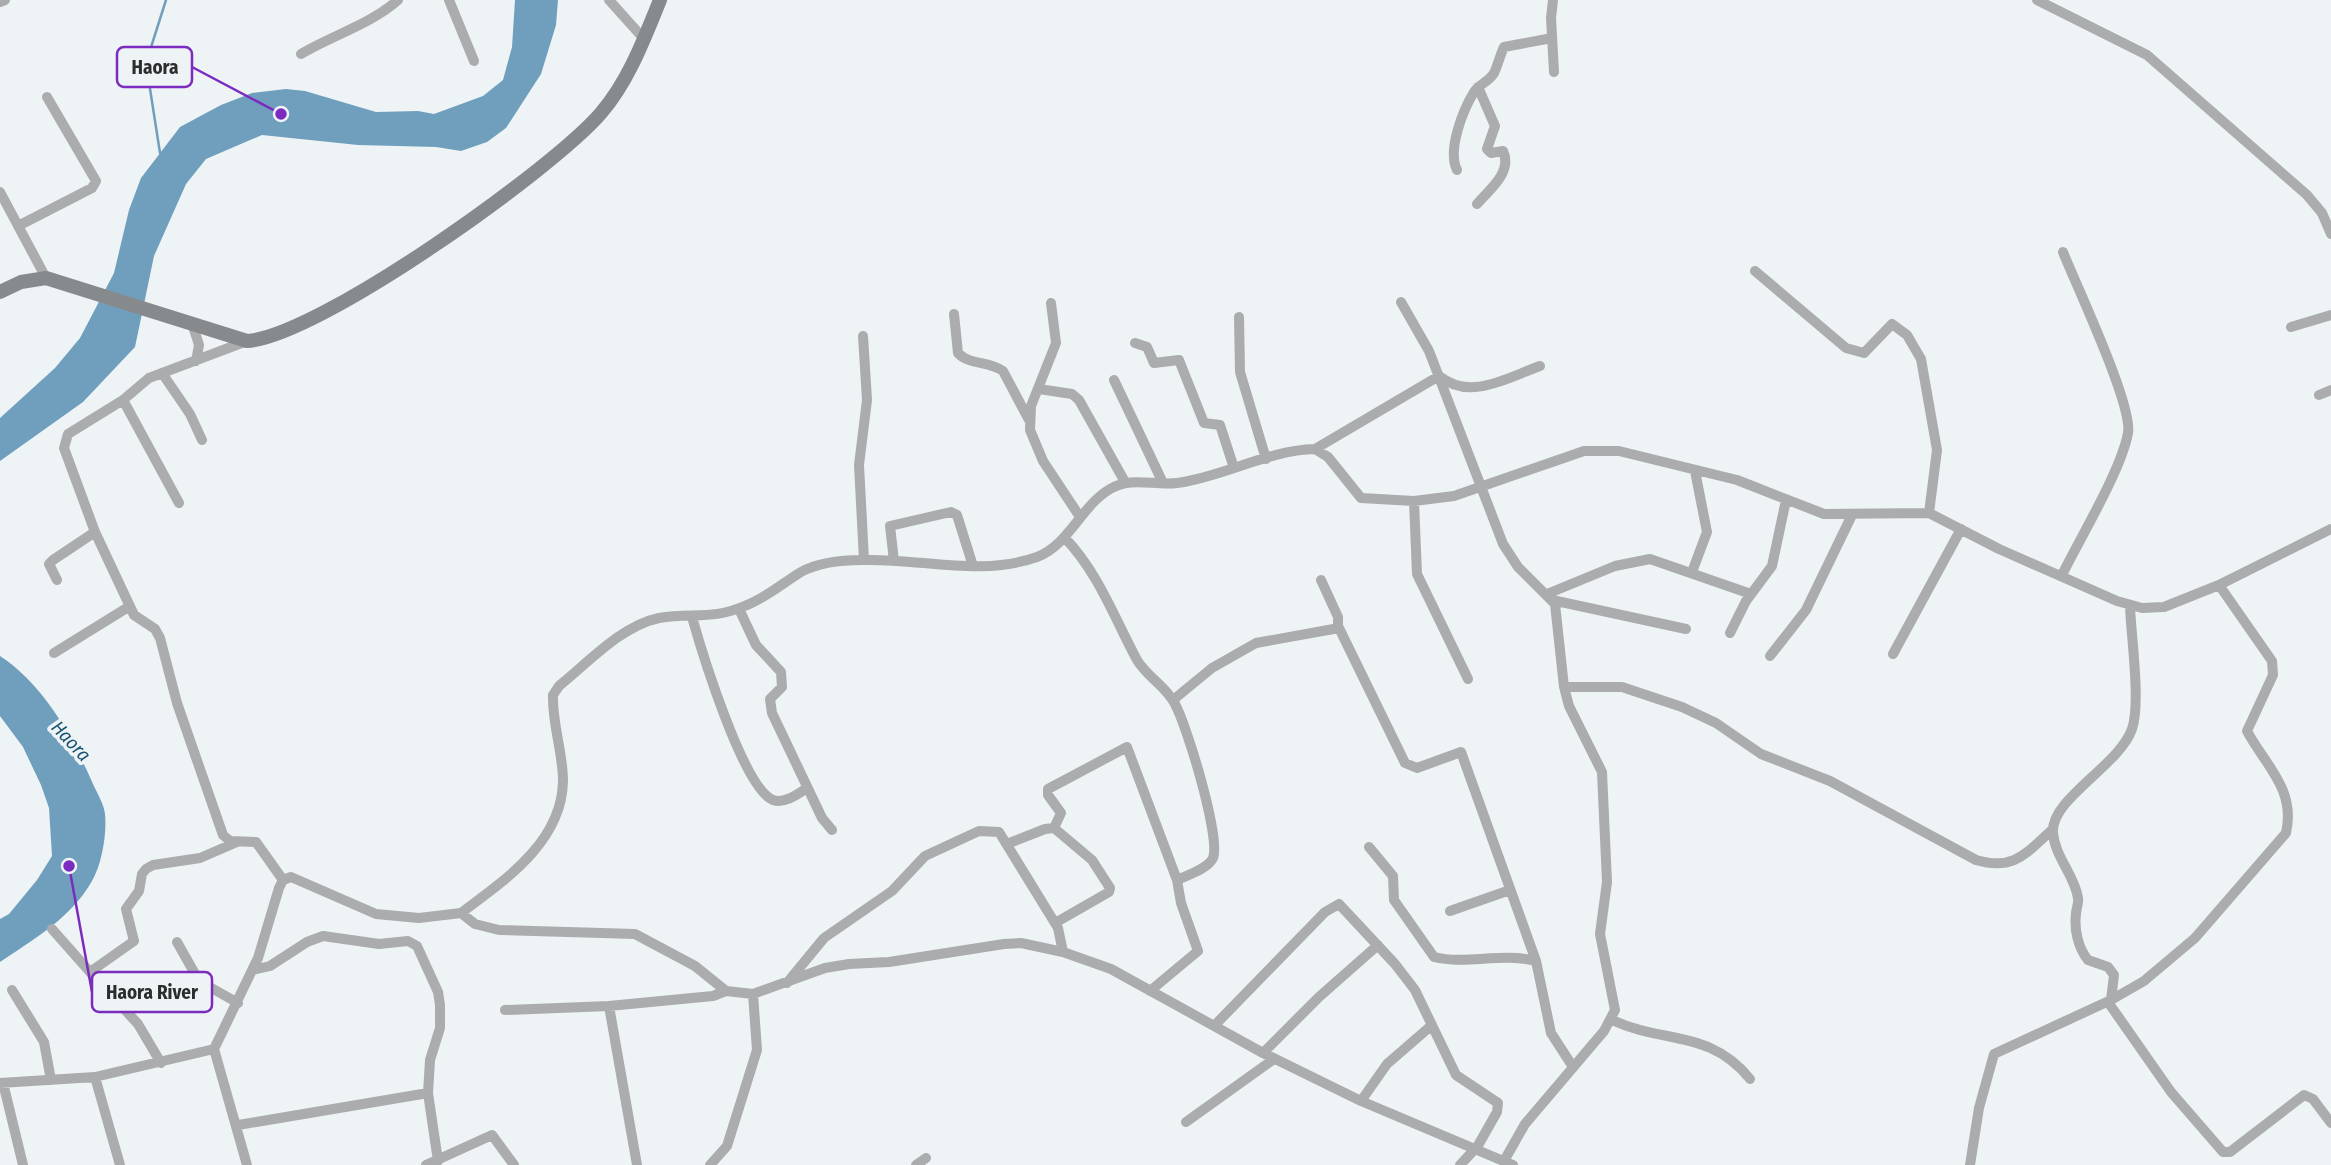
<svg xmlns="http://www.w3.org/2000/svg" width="2331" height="1165" viewBox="0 0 2331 1165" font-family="'Fira Sans Condensed',sans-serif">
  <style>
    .water { fill: #6f9fbd }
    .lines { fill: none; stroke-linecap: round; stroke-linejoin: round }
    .stream { stroke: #6f9fbd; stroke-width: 2.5 }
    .street { stroke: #aaacad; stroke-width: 10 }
    .secondary { stroke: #878a8c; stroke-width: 14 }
    .labels { text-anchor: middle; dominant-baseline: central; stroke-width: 7; stroke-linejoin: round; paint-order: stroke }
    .water-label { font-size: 19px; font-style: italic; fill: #195473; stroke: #eef3f6 }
    .leader { fill: none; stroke: #7b2cbf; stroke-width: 2.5 }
    .callout-dot { fill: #7b2cbf; stroke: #eef3f6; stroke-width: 2.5 }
    .callout { fill: #eef3f6; stroke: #7b2cbf; stroke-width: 2.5 }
    .callout-label { font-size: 19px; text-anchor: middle; font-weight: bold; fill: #2b2d2e }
  </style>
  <rect width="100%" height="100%" fill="#eef3f6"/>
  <!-- water -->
  <path class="water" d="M515,0H558L556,25L541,74L506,128L487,142L461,151L436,147L358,145L262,135L206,159L186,184L154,256L135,347L83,402L0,461V418L55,368L80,338L114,273L129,210L141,178L180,127L221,105L252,93L286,89L305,91L376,112L418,111L434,114L483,96L503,80L512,47Z
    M0,656C44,685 72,736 93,784C97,793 104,804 105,814C107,833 102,864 92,881C71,918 34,939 0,962V919L9,914L37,880L52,856L49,808L41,785L23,747L0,716Z"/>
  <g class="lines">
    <!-- stream -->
    <path class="stream" d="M160,153L146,63L166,0"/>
    <!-- street -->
    <path class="street" d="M449,0L474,61
      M609,0L644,39
      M1553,0L1551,18L1554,72
      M2037,0L2147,55L2307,195L2322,213L2331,234
      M0,2L5,0
      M301,54C333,35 371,24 398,0
      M1457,170C1447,150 1463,110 1474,92C1479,84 1489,82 1494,73C1498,65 1500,55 1504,47L1552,38
      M0,192L46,278
      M1477,204C1489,190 1513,172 1503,151L1491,153L1487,149L1495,126L1478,87
      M18,226L92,188L96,181L47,97
      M1755,271L1846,348L1864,353L1892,324L1907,335L1921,359L1937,450L1929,513
      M1401,302L1429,351L1503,544L1518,567L1555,604L1564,687L1569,706L1602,772L1607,882L1600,934L1615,1010L1604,1031L1525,1124L1504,1161
      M1051,303L1056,343L1031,406L1030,430L1043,461L1080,517
      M954,314L958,353C969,365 989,361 1003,371L1029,420
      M1239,317L1240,372L1266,459
      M192,323L199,345L196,361
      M2291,327L2331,315
      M863,336L867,400L859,465L864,560
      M247,341L149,378L123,400L68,434L64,448L95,532L134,615L155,629L160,638L177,703L223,835L230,841L256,842L283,880
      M1135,343L1147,347L1154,363L1179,360L1204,423L1220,425L1234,468
      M162,373L190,414L202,440
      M1114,380L1163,483
      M1039,389L1072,394L1079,400L1125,482
      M2319,395L2331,390
      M123,400L179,503
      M1315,449L1439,376C1470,401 1506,378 1540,366
      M1414,501L1417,574L1468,679
      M1064,537C1098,572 1114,617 1137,660C1147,677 1166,686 1175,704C1187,726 1221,838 1213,858C1208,869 1187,875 1177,880L1181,903L1198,951L1150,991
      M894,561L890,526L951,512L957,515L973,566
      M1692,572L1707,532L1695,471
      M2062,575C2080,538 2121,471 2128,433C2133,405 2076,285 2063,252
      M57,580L49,564L53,560L95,532
      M1321,580L1338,617V627
      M1547,594L1615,566L1650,559L1751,594
      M1552,600L1686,629
      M739,609L756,645L781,672L782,687L770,699L772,713L822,818L832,830
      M692,617C701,649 743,788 773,800C785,804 798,794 807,788
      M1730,633L1746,601L1772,566L1786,500
      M54,653L130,606
      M1893,654L1961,529
      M1770,656L1806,610L1852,515
      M1564,687H1622L1682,707L1716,723L1761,754L1830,781L1976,860C2014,871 2025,854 2052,830
      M1173,700L1212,668L1256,643L1339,628L1405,763L1417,768L1461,752L1536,961L1551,1033L1573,1067
      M1054,828L1061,813L1048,795V789L1127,747L1177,880
      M1007,844L1045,829L1054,828L1092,860L1110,888L1109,892L1055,923
      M1369,847L1393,876L1394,900L1434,957C1467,965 1502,952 1536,961
      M1450,911L1510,890
      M461,913C505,880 562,842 563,781C563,752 552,724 553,695L559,686C589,662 621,626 659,618C693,612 711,621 747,605C767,597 783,583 801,572C819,562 843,560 863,560C920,558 981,577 1037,557C1069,545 1081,506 1110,489C1131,476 1154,486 1177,483C1223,477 1268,450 1315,449L1328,457L1361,498L1414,501L1454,496L1584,451H1619L1737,480L1824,514L1929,513L1999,549L2117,601L2142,608L2164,607L2219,585L2331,529
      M52,929L90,972
      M177,942L199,981L238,1003
      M253,970L270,966L307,942L323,936L379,944L408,941L417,946L438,992L440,1005V1028L430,1060L428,1093L438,1161
      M787,983L824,938L892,891L925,856L979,831L999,832L1058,928L1063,952
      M12,990L44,1042L51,1080
      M2111,1000L2114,975L2108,967L2088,960C2078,948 2074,929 2076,914C2076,909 2079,903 2078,898C2075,876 2055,857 2053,833C2050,799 2119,766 2132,729C2141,703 2131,636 2130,606
      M2108,1002L2171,1092L2223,1152H2230L2304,1095L2313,1099L2331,1123
      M609,1006L637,1165
      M505,1010L609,1006L713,996L726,991
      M1612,1020C1663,1044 1710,1029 1750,1079
      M1214,1026L1325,912L1339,904L1395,964L1415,990L1456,1075L1498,1103L1497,1112L1476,1149
      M1263,1053L1319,997L1378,945
      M161,1063L138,1024L90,972L134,941L126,909L139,891L142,874L146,869L153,865L200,858L237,842
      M95,1077L120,1165
      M0,1083L95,1077L214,1049
      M3,1083L23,1165
      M1361,1101L1387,1064L1432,1025
      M1186,1122L1274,1059
      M238,1125L428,1093
      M247,1165L214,1049L258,958L279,888L283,880L291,877L376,914L419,918L461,913L475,924L499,930L635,934L695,966L726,991L753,994L825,968L849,964L889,962L1004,944L1021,943L1063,952L1111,969L1263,1053L1361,1101L1513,1165
      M426,1165L492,1135L514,1165
      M710,1165L727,1146L757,1050L753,994
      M916,1165L926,1158
      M1460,1165L1475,1149
      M1970,1165L1979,1108L1994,1054L2111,1000L2144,981L2195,938L2286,833C2296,789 2265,765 2247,731L2273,675L2272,661L2219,585"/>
    <!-- secondary -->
    <path class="secondary" d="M0,292L21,282L46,278L247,341C318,337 553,169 601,113C629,80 644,39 660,0"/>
  </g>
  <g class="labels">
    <!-- water labels -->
    <g class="water-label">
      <text transform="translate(71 741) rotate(47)">Haora</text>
    </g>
  </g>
  <!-- callouts -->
  <path class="leader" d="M281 114L192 67M69 866L92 992"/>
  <g class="callout-dot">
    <circle cx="281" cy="114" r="7"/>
    <circle cx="69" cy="866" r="7"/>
  </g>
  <g class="callout">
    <rect x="117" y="47" width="75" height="40" rx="7"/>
    <rect x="92" y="972" width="120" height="40" rx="7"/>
  </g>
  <g class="callout-label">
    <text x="155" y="74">Haora</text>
    <text x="152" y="999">Haora River</text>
  </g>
</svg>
